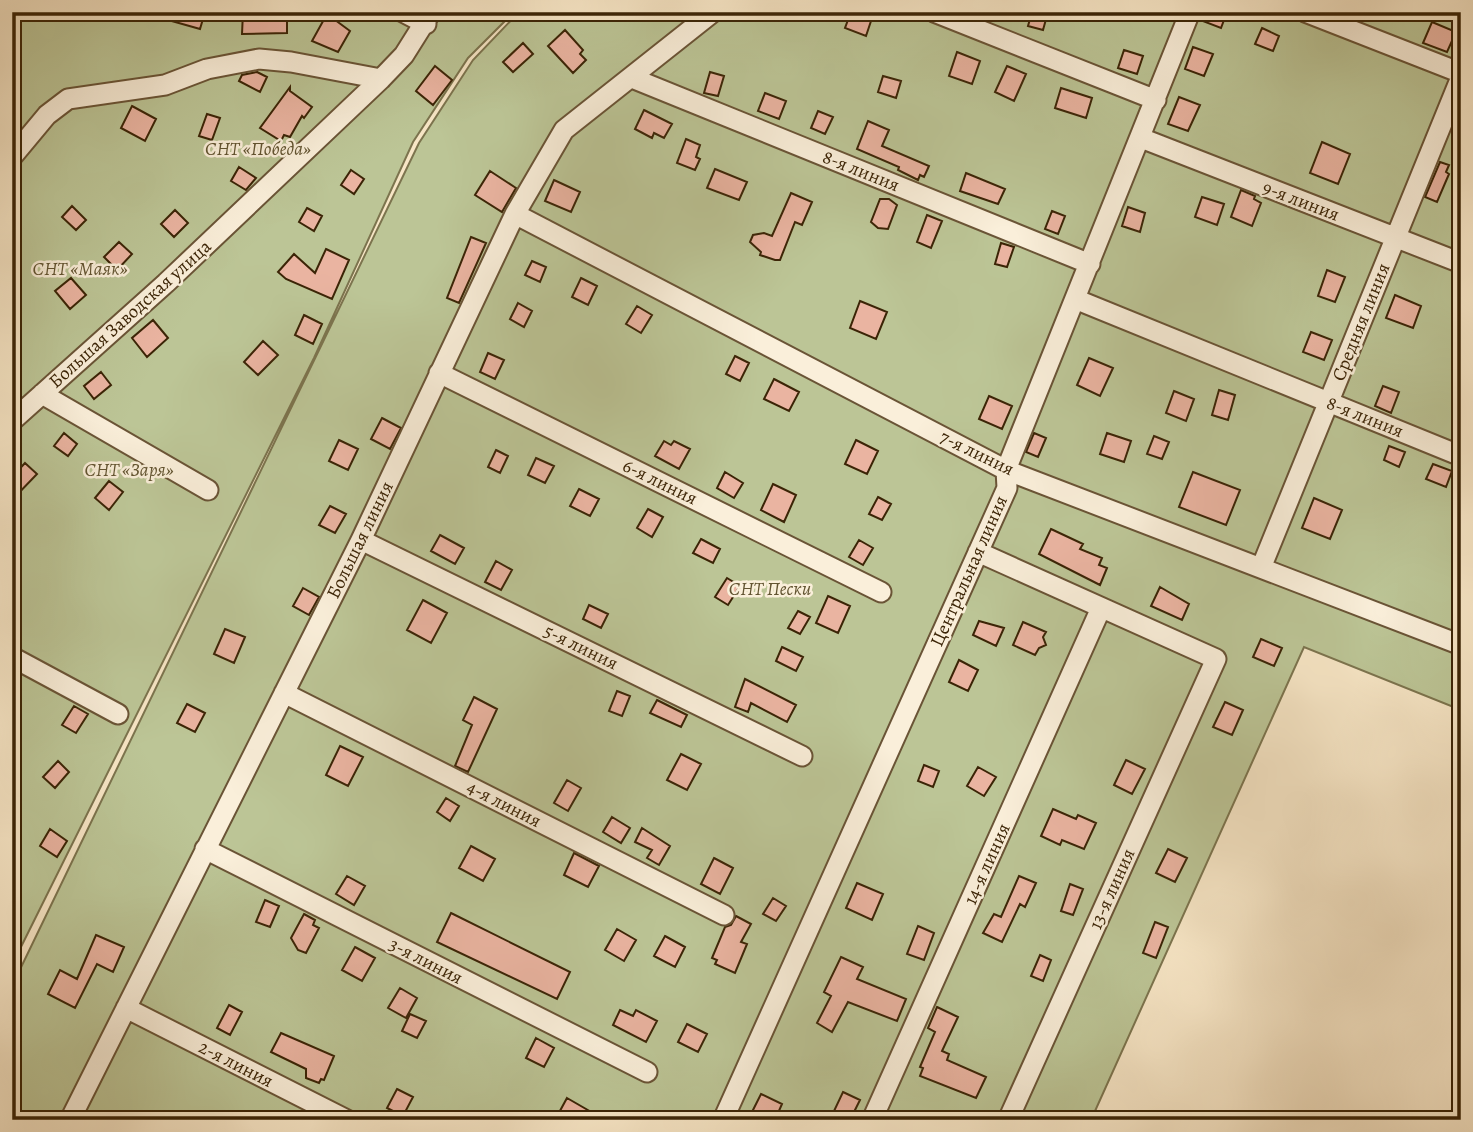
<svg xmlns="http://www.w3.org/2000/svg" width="1473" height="1132" viewBox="0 0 1473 1132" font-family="Alegreya,serif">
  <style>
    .green { fill: #bcc596; stroke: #7c744e; stroke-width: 2 }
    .building { fill: #eab4a1; stroke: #3b2406; stroke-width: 2 }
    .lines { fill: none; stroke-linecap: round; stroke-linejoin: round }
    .minor-casing { stroke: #6a5436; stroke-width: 23 }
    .minor { stroke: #faefda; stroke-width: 19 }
    .labels { text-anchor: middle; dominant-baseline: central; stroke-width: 5; stroke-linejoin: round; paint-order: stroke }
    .park-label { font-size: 19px; font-style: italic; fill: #625431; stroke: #faefda }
    .street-label { font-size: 19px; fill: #3b2406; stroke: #faefda }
  </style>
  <rect width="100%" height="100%" fill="#f7e6c6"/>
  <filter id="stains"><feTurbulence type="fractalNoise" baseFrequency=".00286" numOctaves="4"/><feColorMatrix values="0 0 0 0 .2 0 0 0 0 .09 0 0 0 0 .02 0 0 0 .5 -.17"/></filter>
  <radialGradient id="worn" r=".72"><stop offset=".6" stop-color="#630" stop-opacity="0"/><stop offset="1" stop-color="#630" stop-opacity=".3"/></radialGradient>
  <!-- green -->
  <path class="green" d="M12,12H514L468,58L413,142L314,358L12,965Z
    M519,12H1461V710L1304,647L1091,1120H12V986L419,143L473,60Z"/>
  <!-- building -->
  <path class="building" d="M155,12H205L200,29L154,16Z
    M243,12H287V33L242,34Z
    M851,12H874L866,36L845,28Z
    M1032,12H1048L1043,30L1028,26Z
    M1202,12H1227L1221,28L1200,20Z
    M327,14L350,31L338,52L312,41Z
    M1432,22L1456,32L1447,52L1423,43Z
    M1262,28L1279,36L1273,51L1255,44Z
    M565,30L583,50L580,54L586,60L573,73L548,46Z
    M523,43L533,54L513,72L503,62Z
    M1193,47L1213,54L1204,76L1185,69Z
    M1124,50L1143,56L1137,74L1118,68Z
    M957,52L980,61L972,84L949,76Z
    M435,66L452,80L433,105L416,91Z
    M1007,66L1026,74L1014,101L995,92Z
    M257,72L267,77L260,92L239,81L242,75Z
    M710,72L724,76L718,96L704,93Z
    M883,76L901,81L896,98L878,92Z
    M290,87V91L312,107L304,118L302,116L290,137L284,135L281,141L260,128Z
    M1061,88L1092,98L1086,118L1055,108Z
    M765,93L786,101L779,119L758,111Z
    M1179,97L1200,105L1188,131L1168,124Z
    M132,106L156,119L145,141L121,128Z
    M644,110L672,124L664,138L654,133L652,138L635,129Z
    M818,111L833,117L825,134L811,128Z
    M207,114L220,118L212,140L199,136Z
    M868,121L889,130L882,146L929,166L924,177L920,175L918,180L898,170L899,167L857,149Z
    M686,139L700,145L696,157L700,159L695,170L677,163Z
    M1322,142L1350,154L1338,184L1310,173Z
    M1440,162L1449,165L1446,172L1449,174L1437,202L1425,197Z
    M239,167L256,178L246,190L231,181Z
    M715,169L747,182L739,200L707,188Z
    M351,170L364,179L354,194L341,185Z
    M490,171L516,188L502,212L475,195Z
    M966,173L1005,189L998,204L960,191Z
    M554,180L580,192L571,212L545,201Z
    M1241,190L1255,196L1254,199L1261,203L1252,226L1231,217Z
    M791,193L812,202L802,225L795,222L780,260H775L760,255L761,252L750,242L753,235L764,233L772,236Z
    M1202,197L1224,204L1217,225L1195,217Z
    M880,199H889L897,205L888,229L878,228L871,222Z
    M72,206L86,220L76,230L62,217Z
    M1128,207L1145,213L1140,232L1122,226Z
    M307,208L322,216L314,231L299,222Z
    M175,210L188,223L174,237L161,224Z
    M1052,211L1065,216L1058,234L1045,229Z
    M927,215L942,221L931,248L917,242Z
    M471,237L486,243L459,303L447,298Z
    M119,242L132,254L117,270L104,257Z
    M1001,243L1014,247L1007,267L995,264Z
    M326,249L349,260L332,299L286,279L278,272L294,254L315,273Z
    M532,261L546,267L540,282L525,275Z
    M1327,270L1345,277L1335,302L1318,296Z
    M71,278L86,295L70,309L55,291Z
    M581,278L597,286L588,305L572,297Z
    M1395,295L1421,306L1413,328L1386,318Z
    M860,301L887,312L876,339L850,328Z
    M518,303L532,311L524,327L510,319Z
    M637,306L652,315L641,333L626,324Z
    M304,315L322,324L313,344L295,335Z
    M153,320L168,338L147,357L132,338Z
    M1311,332L1332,340L1324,360L1303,352Z
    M263,341L278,355L258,375L244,362Z
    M488,353L504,360L495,379L480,372Z
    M735,356L749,363L740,381L726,374Z
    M1089,358L1113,368L1100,396L1077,385Z
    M101,372L111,385L94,399L84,386Z
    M774,379L799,392L789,411L764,399Z
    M1383,386L1399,392L1391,413L1375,406Z
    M1219,390L1235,395L1228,420L1212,415Z
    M1174,391L1194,399L1186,421L1166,413Z
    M989,396L1012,406L1002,429L979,419Z
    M382,418L401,428L390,449L371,439Z
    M64,433L77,444L68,456L54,446Z
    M1034,433L1046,438L1038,457L1026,452Z
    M1107,433L1131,441L1124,462L1100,454Z
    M1154,436L1169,442L1162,459L1147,454Z
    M339,440L358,449L348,470L329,461Z
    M856,440L878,451L867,474L845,464Z
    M664,441L671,445L674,441L690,449L679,469L655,456Z
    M1389,446L1405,452L1399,467L1384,460Z
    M496,450L508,456L500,473L488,467Z
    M536,458L554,466L545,483L528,475Z
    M25,463L37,474L12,500V477Z
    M1433,464L1452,471L1446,487L1426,479Z
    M725,472L743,483L734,498L717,488Z
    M1193,472L1240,490L1226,525L1179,507Z
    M109,481L123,492L109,510L95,498Z
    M773,484L796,495L784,522L761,510Z
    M579,489L599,499L590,516L570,506Z
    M878,497L891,504L882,520L869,514Z
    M1314,498L1342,510L1330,539L1302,528Z
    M330,506L346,514L335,533L319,525Z
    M648,509L663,517L652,537L637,528Z
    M1051,529L1083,544L1080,549L1102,558L1099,565L1107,568L1100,585L1039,554Z
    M440,535L464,548L455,564L431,551Z
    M701,539L720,549L713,563L693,553Z
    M859,540L873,548L863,565L849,557Z
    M496,561L512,570L501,590L485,582Z
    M727,578L740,586L728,605L715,597Z
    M1160,587L1189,604L1182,620L1151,606Z
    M303,588L319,597L309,615L293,606Z
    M828,596L850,606L838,633L816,623Z
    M423,600L447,613L431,643L407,630Z
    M589,605L608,614L601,628L583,619Z
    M798,611L810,617L800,634L788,628Z
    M979,621L1004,628L996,646L973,635Z
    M1023,622L1046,632L1043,637L1046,645L1039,648L1035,655L1013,645Z
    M225,629L245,637L234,663L214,654Z
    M1261,639L1282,648L1274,666L1253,657Z
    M782,647L803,657L796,671L776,661Z
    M959,660L978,670L968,691L949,682Z
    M745,679L796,705L787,722L751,703L748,712L735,707Z
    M617,691L630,696L622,716L609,711Z
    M474,697L497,709L468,772L455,766L472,725L463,720Z
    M657,700L687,715L681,727L650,713Z
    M1225,702L1243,710L1232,735L1213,727Z
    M187,704L205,713L195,732L177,723Z
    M74,706L88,714L76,733L62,725Z
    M340,746L363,757L348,786L326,775Z
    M681,754L701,764L687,790L667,780Z
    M1126,760L1145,769L1132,794L1114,785Z
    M58,761L69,772L55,788L43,777Z
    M924,765L939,771L933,787L918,781Z
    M978,767L996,777L984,796L967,786Z
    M567,780L581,788L568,811L554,803Z
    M446,798L459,806L450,821L437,812Z
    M1053,809L1076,819L1078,815L1096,823L1084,849L1062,840L1060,845L1041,836Z
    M612,817L630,828L621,843L603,832Z
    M642,828L670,846L659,865L647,858L652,850L635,842Z
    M50,829L67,841L57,857L40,846Z
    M471,846L495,859L483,881L459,868Z
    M1168,849L1187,858L1175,882L1156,873Z
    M574,853L599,866L588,887L564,875Z
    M714,858L733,868L720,894L701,884Z
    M347,876L365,886L354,905L336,894Z
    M1019,876L1036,883L1025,907L1020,904L1002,942L983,933L994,914L1001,917Z
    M857,883L883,894L872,920L846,908Z
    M1070,884L1083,889L1073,915L1061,911Z
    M773,898L786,906L776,921L763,914Z
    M265,900L279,906L270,927L256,922Z
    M451,913L570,972L557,999L437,942Z
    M304,914L315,920L313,925L319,928L306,953L298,950L291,938Z
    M736,916L751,924L741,942L747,944L735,973L715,964L717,960L712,958L725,927L731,925Z
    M1155,922L1168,927L1156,958L1143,953Z
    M918,926L934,933L924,960L907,954Z
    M617,929L636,940L624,961L605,950Z
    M96,935L124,947L113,972L97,964L75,1008L48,994L60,970L77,979Z
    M665,936L685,947L675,967L654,956Z
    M355,947L375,958L362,981L342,970Z
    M1040,955L1051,960L1043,981L1031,976Z
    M841,957L863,967L857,979L906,999L897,1021L848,1002L832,1032L817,1023L831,996L824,992Z
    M400,988L417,998L406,1018L388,1008Z
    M229,1005L242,1012L230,1035L217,1028Z
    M937,1007L958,1017L942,1051L949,1054L947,1060L986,1077L976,1098L920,1076L923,1068L920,1067L935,1032L928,1028Z
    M620,1010L633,1016L636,1010L657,1021L646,1042L613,1025Z
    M410,1014L426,1021L417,1038L402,1031Z
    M687,1024L707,1034L698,1052L678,1042Z
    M281,1033L334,1056L324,1080L321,1079L319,1083L306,1078V1069L271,1052Z
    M536,1038L554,1048L544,1067L526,1058Z
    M397,1089L413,1097L403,1116L387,1108Z
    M843,1092L860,1100L850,1120L834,1111Z
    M761,1094L782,1104L775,1120L752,1112Z
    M567,1098L605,1120H555Z"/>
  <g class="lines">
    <!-- minor casing -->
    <g class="minor-casing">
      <path id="minor" d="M403,12L426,24
        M934,12L1156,100
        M1305,12L1461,73
        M632,78L1090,264
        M1141,138L1461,263
        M12,157L47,115L68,99L165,85L207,69L259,59L291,62L381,79
        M515,214L1006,470L1461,645
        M1075,299L1461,456
        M439,373L881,592
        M42,394L208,490
        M12,421L166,283L381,79L404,55L431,12
        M361,540L802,756
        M978,552L1216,659L1008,1120
        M1261,568L1461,77
        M12,657L118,714
        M284,693L724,915
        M205,849L647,1072
        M126,1008L347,1120
        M70,1120L361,540L515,214L564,130L713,12
        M723,1120L1007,488L1006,470L1190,12
        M872,1120L1101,608"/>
    </g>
    <!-- minor -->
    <use href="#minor" class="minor"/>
  </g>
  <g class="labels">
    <!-- park labels -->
    <g class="park-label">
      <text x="258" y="149">СНТ «Победа»</text>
      <text x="80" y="269">СНТ «Маяк»</text>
      <text x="129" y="470">СНТ «Заря»</text>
      <text x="770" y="589">СНТ Пески</text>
    </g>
    <!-- street labels -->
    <g class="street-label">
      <text transform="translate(861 171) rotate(22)">8-я линия</text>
      <text transform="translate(1301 201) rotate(21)">9-я линия</text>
      <text transform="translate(130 314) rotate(-42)">Большая Заводская улица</text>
      <text transform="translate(1361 322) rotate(-68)">Средняя линия</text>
      <text transform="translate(1365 417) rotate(22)">8-я линия</text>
      <text transform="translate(977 453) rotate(26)">7-я линия</text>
      <text transform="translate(660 482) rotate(26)">6-я линия</text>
      <text transform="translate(360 540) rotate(-64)">Большая линия</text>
      <text transform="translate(969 571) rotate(-66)">Центральная линия</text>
      <text transform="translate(581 647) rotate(26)">5-я линия</text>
      <text transform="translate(504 804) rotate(27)">4-я линия</text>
      <text transform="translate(987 864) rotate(-66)">14-я линия</text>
      <text transform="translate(1112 889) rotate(-66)">13-я линия</text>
      <text transform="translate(426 961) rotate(27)">3-я линия</text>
      <text transform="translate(236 1064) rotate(27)">2-я линия</text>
    </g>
  </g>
  <!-- margin -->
  <rect width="1473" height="1132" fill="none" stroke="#f7e6c6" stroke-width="42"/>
  <rect x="14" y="14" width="1445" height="1104" fill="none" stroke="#3b2406" stroke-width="3.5"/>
  <rect x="21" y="21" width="1431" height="1090" fill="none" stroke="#3b2406" stroke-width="2"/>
  <rect width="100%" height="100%" filter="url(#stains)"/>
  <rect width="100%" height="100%" fill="url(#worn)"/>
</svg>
